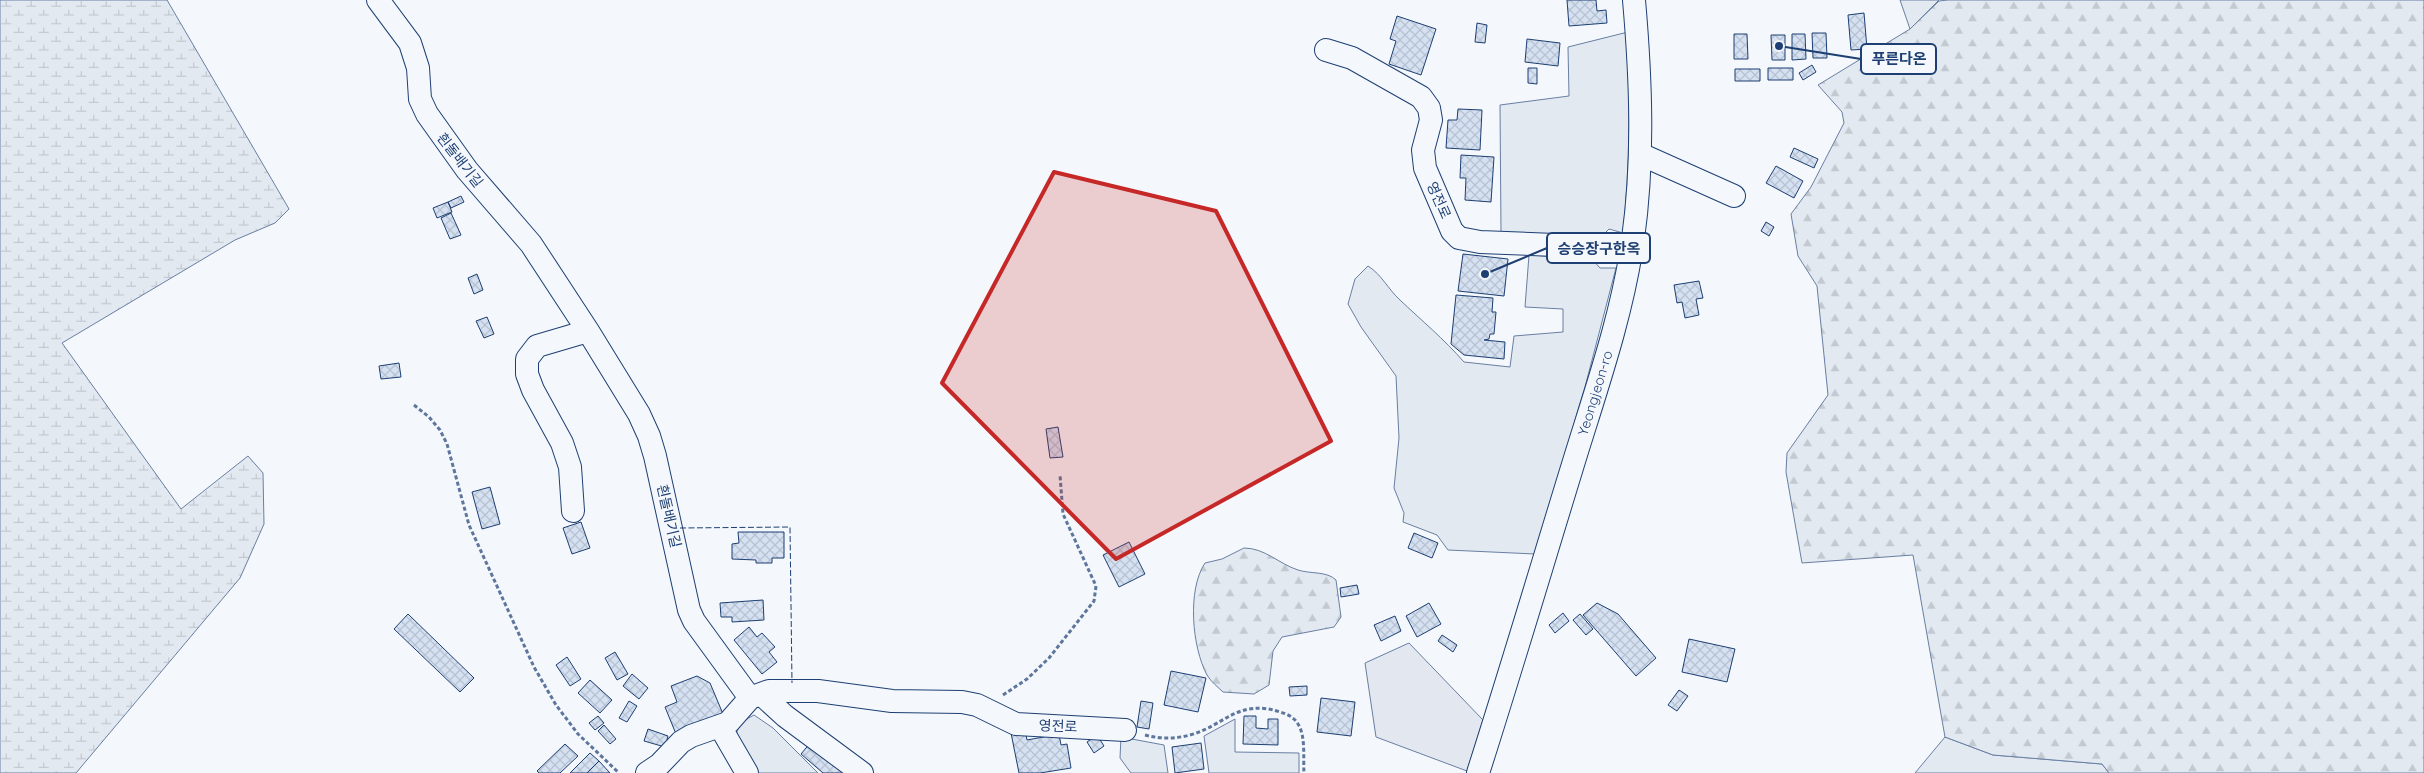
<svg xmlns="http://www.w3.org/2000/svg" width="2424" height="773" viewBox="0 0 2424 773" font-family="Quicksand,'Noto Sans KR',sans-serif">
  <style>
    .green { fill: #e3e9f0; stroke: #687fa3 }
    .forest { fill: url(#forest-firs); stroke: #687fa3 }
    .wetland { fill: url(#wetland-marsh); stroke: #687fa3 }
    .parking { fill: #e3e8f0; stroke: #687fa3 }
    .building { fill: url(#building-cross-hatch); stroke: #1d3f73 }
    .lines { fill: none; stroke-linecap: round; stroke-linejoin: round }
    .minor-casing { stroke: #1d3f73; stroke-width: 24 }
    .path { stroke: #5e769c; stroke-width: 3; stroke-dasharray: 4 2.5; stroke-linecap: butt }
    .minor { stroke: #f4f7fb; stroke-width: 22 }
    .fence { stroke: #1d3f73; stroke-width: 1; stroke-dasharray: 6 2.5; stroke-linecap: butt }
    .marked { fill: #c62828; fill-opacity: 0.2; stroke: #c62828; stroke-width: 4; stroke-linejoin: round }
    .labels { text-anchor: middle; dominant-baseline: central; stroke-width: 4; stroke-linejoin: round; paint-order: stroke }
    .street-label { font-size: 14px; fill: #1d3f73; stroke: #f4f7fb }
    .leader { fill: none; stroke: #1d3f73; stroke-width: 2 }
    .callout-dot { fill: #1d3f73; stroke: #f4f7fb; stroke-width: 2 }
    .callout { fill: #f4f7fb; stroke: #1d3f73; stroke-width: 2 }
    .callout-label { font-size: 15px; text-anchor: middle; font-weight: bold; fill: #1d3f73 }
  </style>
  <defs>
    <pattern id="forest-firs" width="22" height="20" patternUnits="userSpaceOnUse" patternTransform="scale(1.25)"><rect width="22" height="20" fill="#e3e9f0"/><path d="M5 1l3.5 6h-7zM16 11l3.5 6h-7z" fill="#c2c9d1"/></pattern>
    <pattern id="wetland-marsh" width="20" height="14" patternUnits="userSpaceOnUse" patternTransform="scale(1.25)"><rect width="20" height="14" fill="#e3e9f0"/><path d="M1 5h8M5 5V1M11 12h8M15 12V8" fill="none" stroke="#c2c9d1"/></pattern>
    <pattern id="building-cross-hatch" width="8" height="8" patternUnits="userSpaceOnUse" patternTransform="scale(1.25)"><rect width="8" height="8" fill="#d5e0f0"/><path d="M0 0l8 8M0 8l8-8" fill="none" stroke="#b6c1d1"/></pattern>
  </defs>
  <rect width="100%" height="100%" fill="#f4f7fb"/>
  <!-- green -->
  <path class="green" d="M1900,0H1939L1910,29Z
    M1628,32C1630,99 1630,165 1623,233L1609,229L1598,240L1501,233L1500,105L1569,96L1568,47Z
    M1529,255L1592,259L1600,268H1616L1585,387L1535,554L1448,550L1437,535L1403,522L1404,513L1394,488L1399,438L1396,376L1361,327L1348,304L1355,279L1368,266C1382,275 1388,289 1400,300C1421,320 1444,339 1464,362L1510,367L1514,336L1563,332V309L1525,307Z
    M754,715L773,728L818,773H751C740,749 723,730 754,715Z
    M1235,719V752L1299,753V773H1209L1204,736Z
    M1121,737L1164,745L1168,773H1131L1120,758Z
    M1945,737L1993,755L2102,764L2109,773H1915Z"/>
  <!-- forest -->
  <path class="forest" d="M1948,0H2424V773H2109L2102,764L1993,755L1945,737L1913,555L1802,563L1786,472L1787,453L1828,395L1817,286L1798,256L1791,214L1811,187L1844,123L1842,112L1818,85L1910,29L1939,1Z
    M1244,548C1265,548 1279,564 1298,570C1310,574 1327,571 1336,580L1341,617L1334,627L1282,637L1273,651L1269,685L1254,694L1223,692C1218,687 1211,682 1207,675C1192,647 1187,590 1205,563L1222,559Z"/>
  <!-- wetland -->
  <path class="wetland" d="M0,0H167L289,209L275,223L235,240L62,343L181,509L248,456L263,473L264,524L240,578L76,773H0Z"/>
  <!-- parking -->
  <path class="parking" d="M1409,643L1483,720L1467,771L1376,737L1365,663Z"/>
  <!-- building -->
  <path class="building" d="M1567,0H1596L1597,11L1606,10L1607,23L1569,26Z
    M1864,13L1867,49L1851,50L1848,15Z
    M1397,16L1436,29L1421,75L1389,64L1396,41L1390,39Z
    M1477,23L1487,25L1485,43L1475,42Z
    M1812,33H1826L1827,58H1813Z
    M1734,34H1747L1748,59H1734Z
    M1792,34H1805L1806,59L1792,60Z
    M1771,35H1785V60H1772Z
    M1527,39L1560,43L1558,66L1525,62Z
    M1812,65L1816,72L1803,80L1799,73Z
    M1528,68H1537V84L1528,83Z
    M1768,68H1793V80H1768Z
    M1735,69H1760V81H1735Z
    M1458,109L1482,110L1480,150L1446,148L1448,120H1457Z
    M1794,148L1818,159L1814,168L1790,157Z
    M1461,155L1494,157L1491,202L1465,200L1466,178H1460Z
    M1776,166L1803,181L1794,198L1766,183Z
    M461,196L464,202L451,208L448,202Z
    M448,202L452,212L437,218L433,208Z
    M451,213L461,235L450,239L441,218Z
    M1766,222L1774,227L1769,236L1761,231Z
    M1463,254L1508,259L1504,296L1458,291Z
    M477,274L483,290L474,294L468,278Z
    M1699,281L1703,298L1696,299L1699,315L1685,318L1682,302L1677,303L1674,285Z
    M1456,295L1493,298L1492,312H1496L1494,334H1490L1489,339L1484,340L1505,342L1504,359L1464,355L1451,344Z
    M487,317L494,334L484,338L476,321Z
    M399,363L401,377L381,379L379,366Z
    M1058,427L1063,457L1050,458L1046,429Z
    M490,487L500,524L482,529L472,492Z
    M581,522L590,548L572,554L563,528Z
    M738,532H784V558H772V563H756V560L732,559V544L739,543Z
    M1414,533L1438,543L1432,558L1408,548Z
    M1129,542L1145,574L1119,587L1103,555Z
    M1357,585L1359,594L1341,597L1340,588Z
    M763,600L764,620L732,622V617H721L720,603Z
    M1429,603L1441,624L1417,637L1406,616Z
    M1597,603L1618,614L1656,658L1636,676L1583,615Z
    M1563,613L1569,621L1555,633L1549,625Z
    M408,614L474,678L460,692L394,629Z
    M1580,614L1593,629L1586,635L1573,620Z
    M1395,616L1401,631L1381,641L1374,625Z
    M749,627L757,637L762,633L775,647L769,652L777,662L762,674L734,640Z
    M1442,635L1457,645L1453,652L1438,641Z
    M1689,639L1735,649L1727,682L1682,672Z
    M615,652L628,674L617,680L605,658Z
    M567,657L581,679L570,686L556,665Z
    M1171,671L1206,678L1198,712L1164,705Z
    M632,674L648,688L639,699L623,686Z
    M697,676L710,683L723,714L676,734L665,707L677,702L671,686Z
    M590,680L612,700L600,713L578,693Z
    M1307,686V695L1290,696L1289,687Z
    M1679,690L1688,696L1677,711L1668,705Z
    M1321,698L1355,702L1351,736L1317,732Z
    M629,701L637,706L627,722L619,718Z
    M1141,701L1153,703L1149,729L1137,727Z
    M598,716L604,723L595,730L589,723Z
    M1244,716H1256V728L1268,729V719H1278V745L1243,744Z
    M604,725L616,739L610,744L598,731Z
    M648,729L668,736L665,747L644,741Z
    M1025,730L1027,740L1059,734L1061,745L1067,744L1071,768L1040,773H1019L1011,733Z
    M1097,735L1104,746L1094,753L1087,742Z
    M811,742L847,773H823L801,754Z
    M1201,743L1204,769L1175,773L1172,747Z
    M565,744L578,756L560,773H539L537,771Z
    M590,753L599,761L587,773H570Z
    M599,761L610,773H587Z"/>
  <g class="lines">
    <!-- minor casing -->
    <g class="minor-casing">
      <path id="minor" d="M378,0L410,43L418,68L420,99L427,114L467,170L531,244L588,331L639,414L649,436L655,456L689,610L694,621L750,698
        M1326,50L1352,58L1421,97L1429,108L1431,120L1423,150L1425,168L1452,231L1459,238L1480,242L1631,248
        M1640,154L1734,196
        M573,511L570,467L562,443L533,390L527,374V359L537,346L588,331
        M761,694L785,716L862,773
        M724,725L725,735L747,773
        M647,773L659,765L681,742L691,736L728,723L750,698L769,691H818L892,701L962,702L977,705L1016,724L1125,730
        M1478,773C1510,673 1540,572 1571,471C1594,395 1622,318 1633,239C1644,160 1641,80 1634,0"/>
    </g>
    <!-- path -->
    <path class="path" d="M414,405L429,417L440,430L447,444L469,525L534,667L556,705L578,734L619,773
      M1003,695L1027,679L1049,658L1094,601L1096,586L1063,514L1060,475
      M1145,735C1160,739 1175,739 1190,735C1224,726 1238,698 1280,712C1287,714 1294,717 1298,724C1306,736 1303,759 1304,773"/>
    <!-- minor -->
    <use href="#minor" class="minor"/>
    <!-- fence -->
    <path class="fence" d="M680,528L790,527L792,683"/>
  </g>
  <!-- marked area -->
  <path class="marked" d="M1054,172L1216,211L1331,441L1116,559L942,383Z"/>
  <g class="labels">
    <!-- street labels -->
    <g class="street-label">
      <text transform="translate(460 160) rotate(52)">흰돌배기길</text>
      <text transform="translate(1439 200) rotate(66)">영전로</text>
      <text transform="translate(1595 393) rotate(-73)">Yeongjeon-ro</text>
      <text transform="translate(669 516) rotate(77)">흰돌배기길</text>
      <text transform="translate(1058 726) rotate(2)">영전로</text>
    </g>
  </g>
  <!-- callouts -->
  <path class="leader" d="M1779 46L1861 59M1485 274L1547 248"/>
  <g class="callout-dot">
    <circle cx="1779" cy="46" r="5"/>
    <circle cx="1485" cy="274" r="5"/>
  </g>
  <g class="callout">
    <rect x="1861" y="44" width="75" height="30" rx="5"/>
    <rect x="1547" y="233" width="103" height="30" rx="5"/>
  </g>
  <g class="callout-label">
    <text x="1899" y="64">푸른다온</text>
    <text x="1599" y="254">승승장구한옥</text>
  </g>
</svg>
